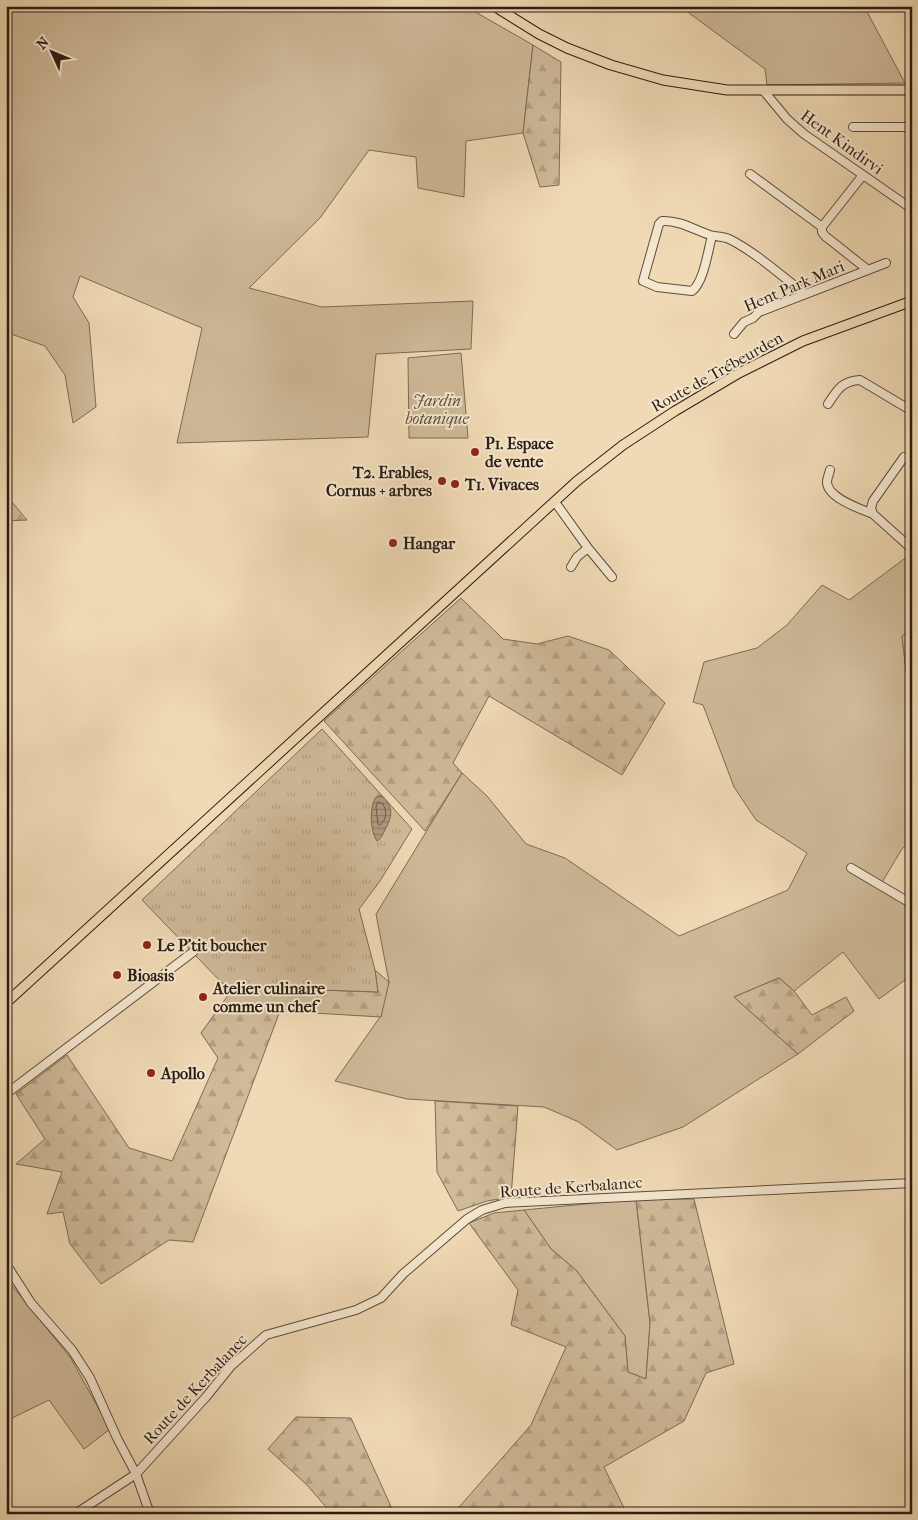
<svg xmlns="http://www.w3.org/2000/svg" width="918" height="1520" viewBox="0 0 918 1520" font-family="'IM FELL French Canon',serif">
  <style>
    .green { fill: #cfba99; stroke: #7d6b56 }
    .forest { fill: url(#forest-firs); stroke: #7d6b56 }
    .park { fill: url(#park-tufts); stroke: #7d6b56 }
    .water { fill: url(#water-rules); stroke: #796753 }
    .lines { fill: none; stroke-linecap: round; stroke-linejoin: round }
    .shore { stroke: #6c5a48; stroke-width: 1 }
    .minor-casing { stroke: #5c4c3c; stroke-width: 10 }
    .major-casing { stroke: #2b1c13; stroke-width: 11 }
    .minor { stroke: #f5e7cf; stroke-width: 8 }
    .major { stroke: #f0dab5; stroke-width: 9 }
    .poi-dot { fill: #8f2418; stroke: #f5e7cf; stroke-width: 2 }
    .labels { text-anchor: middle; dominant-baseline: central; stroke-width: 4; stroke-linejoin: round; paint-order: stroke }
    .street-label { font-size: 16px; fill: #2b1c13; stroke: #f5e7cf }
    .park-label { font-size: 16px; font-style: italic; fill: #5c4b3b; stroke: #f5e7cf }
    .poi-label { font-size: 16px; font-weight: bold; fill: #2b1c13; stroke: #f5e7cf; text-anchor: start }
  </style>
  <defs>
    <pattern id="forest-firs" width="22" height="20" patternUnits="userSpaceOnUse" patternTransform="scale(1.25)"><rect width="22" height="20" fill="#cfba99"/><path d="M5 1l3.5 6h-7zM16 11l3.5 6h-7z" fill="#b29f83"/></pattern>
    <pattern id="park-tufts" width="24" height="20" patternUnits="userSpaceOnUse" patternTransform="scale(1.25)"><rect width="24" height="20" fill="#cfba99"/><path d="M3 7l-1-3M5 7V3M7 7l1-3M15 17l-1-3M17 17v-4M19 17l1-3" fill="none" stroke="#b29f83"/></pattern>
    <pattern id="water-rules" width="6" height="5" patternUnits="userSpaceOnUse" patternTransform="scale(1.25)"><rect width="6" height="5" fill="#ad997e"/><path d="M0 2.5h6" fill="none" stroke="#8d7c66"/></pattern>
  </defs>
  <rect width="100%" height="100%" fill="#f0dab5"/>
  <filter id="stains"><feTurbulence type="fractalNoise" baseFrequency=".004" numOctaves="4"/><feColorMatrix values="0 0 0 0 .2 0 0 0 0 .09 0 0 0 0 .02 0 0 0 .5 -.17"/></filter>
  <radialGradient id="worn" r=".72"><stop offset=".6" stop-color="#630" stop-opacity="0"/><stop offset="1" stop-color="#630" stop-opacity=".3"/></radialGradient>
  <!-- green -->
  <path class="green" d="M6,6H465L533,45L523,133L466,141L464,197L418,188L416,157L369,150L320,218L249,288L322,307L473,301L471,349L376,354L368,437L177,443L202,328L80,276L73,297L89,323L96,407L73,423L65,375L45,346L11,334L6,338Z
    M683,6H864L905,83L767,85L765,69L689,13Z
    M461,353L468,438H409L408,358Z
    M908,556L912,558V630L902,636L907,679L912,688V839L902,849L881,884L912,902V975L879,999L843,952L794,991L779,978L734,997L798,1054L683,1127L617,1150L579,1122L544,1107L407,1099L335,1081L380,1017L389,982L376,914L462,773L487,796L526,844L565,858L679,936L788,890L807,853L756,820L734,787L703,705L693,702L704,662L757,648L787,625L822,585L849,600Z
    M636,1199L650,1323L646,1379L628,1372L625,1336L576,1270L551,1249L524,1210Z
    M6,1278L70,1357L110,1429L84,1449L49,1400L6,1421Z"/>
  <!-- forest -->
  <path class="forest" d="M533,45L561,62L559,185L540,187L523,133Z
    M6,496H7L27,520L6,521Z
    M461,598L503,639L537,644L568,636L609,650L665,703L622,775L489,696L453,763L462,773L425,831L324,721Z
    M912,630V688L907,679L902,636Z
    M375,970L389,982L381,1017L280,1011L193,1242L169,1240L101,1284L70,1244L63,1212L47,1214L62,1172L16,1164L45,1139L16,1094L67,1055L129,1148L172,1161L218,1058L201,1033L234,987L378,992Z
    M779,978L794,991L812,1015L846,997L854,1011L798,1054L734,997Z
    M435,1101L518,1106L511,1197L487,1201L458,1211L437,1172Z
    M636,1199H694L734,1364L706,1373L684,1421L604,1467L627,1514H453L531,1425L566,1347L511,1325L518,1290L469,1223L494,1213L524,1210L551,1249L576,1270L625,1336L628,1372L646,1379L650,1323Z
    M296,1417L351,1418L393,1511L400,1514H332L307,1485L268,1449Z"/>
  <!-- park -->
  <path class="park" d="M322,729L412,829L380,881L359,909L375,970L378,992L234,987L222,983L142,900Z"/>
  <!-- water -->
  <path class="water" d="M381,795C393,805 393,815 386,828C383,833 382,838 377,841C370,831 369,807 376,797Z"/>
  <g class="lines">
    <!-- shore -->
    <path class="shore" d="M378,802L383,804C387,812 387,819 380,825L378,824L376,807Z"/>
    <!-- minor casing -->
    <g class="minor-casing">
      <path id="minor" d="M763,90L787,119L804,134L912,209
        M853,127H912
        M750,174L822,227
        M863,175L822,227V232L825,236L868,270
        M712,236C708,250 704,282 692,291L657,287L643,281L659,224L662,221C679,220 695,230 710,235C717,237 723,236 729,239C754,251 783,277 805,294
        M734,334L744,322L753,318L759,312L886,263
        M828,404C837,390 842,381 860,380L912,411
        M904,457L873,501L871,508L873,514L912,549
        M830,470C829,474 827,479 827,482C827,498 861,509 873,514
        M555,502L588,548L612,577
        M571,567L577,557L588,548
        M851,868L912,904
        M6,1094L193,952
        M6,1264L31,1303L72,1350L90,1378L117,1438L136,1474L150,1514
        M75,1514L136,1474L206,1397L231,1366L266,1335L356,1310L381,1298L403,1274L467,1219L482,1210L505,1203L912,1183
        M908,1514L912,1505"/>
    </g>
    <!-- major casing -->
    <g class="major-casing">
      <path id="major" d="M494,6L539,34L567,48L611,65L663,80L727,90H912
        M6,1003L577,481L623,445L675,411L739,373L803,341L912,301"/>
    </g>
    <!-- minor -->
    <use href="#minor" class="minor"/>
    <!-- major -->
    <use href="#major" class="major"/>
  </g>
  <!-- markers -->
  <g class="poi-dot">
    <circle cx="475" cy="452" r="5"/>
    <circle cx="442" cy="481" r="5"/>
    <circle cx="455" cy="484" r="5"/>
    <circle cx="393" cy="543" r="5"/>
    <circle cx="147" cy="945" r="5"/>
    <circle cx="117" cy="975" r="5"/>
    <circle cx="203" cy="997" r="5"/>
    <circle cx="151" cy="1073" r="5"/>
  </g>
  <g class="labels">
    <!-- street labels -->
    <g class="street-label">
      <text transform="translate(842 142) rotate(36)">Hent Kindirvi</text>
      <text transform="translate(794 286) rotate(-23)">Hent Park Mari</text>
      <text transform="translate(717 372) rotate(-29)">Route de Trébeurden</text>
      <text transform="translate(571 1187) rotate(-4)">Route de Kerbalanec</text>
      <text transform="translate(195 1389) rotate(-47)">Route de Kerbalanec</text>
    </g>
    <!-- park labels -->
    <g class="park-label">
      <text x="437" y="400">Jardin<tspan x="437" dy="18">botanique</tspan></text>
    </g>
    <!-- poi labels -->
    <g class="poi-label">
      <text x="485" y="443">P1. Espace<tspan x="485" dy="18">de vente</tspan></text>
      <text x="432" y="472" text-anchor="end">T2. Erables,<tspan x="432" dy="18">Cornus + arbres</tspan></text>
      <text x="465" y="484">T1. Vivaces</text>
      <text x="403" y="543">Hangar</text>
      <text x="157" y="945">Le P'tit boucher</text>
      <text x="127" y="975">Bioasis</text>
      <text x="213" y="988">Atelier culinaire<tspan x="213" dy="18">comme un chef</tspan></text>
      <text x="161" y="1073">Apollo</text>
    </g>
  </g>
  <!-- margin -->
  <rect width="918" height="1520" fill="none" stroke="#f0dab5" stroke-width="25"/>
  <rect x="8" y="8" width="903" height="1505" fill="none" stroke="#2b1c13" stroke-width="2.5"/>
  <rect x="12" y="12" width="893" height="1495" fill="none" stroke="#2b1c13"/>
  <!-- north arrow -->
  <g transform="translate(52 52) rotate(314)" stroke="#f5e7cf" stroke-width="4" paint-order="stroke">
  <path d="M0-4L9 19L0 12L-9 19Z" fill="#2b1c13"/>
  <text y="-8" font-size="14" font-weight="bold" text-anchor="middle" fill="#2b1c13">N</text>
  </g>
  <rect width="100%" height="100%" filter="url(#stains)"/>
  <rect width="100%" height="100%" fill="url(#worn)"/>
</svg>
